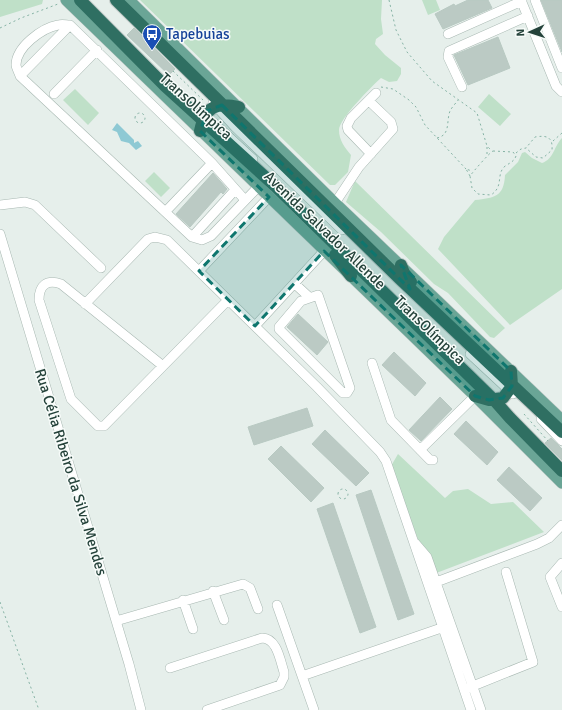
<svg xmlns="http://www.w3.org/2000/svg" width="562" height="710" viewBox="0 0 562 710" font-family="Signika,sans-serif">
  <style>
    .green { fill: #bfe0c8 }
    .water { fill: #8ec9d4 }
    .building { fill: #bbcac4; stroke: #b8c9c2 }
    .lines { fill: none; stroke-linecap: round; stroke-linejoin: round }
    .minor-casing { stroke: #a8b8b2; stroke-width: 10 }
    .major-casing { stroke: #c2cac8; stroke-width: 12 }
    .highway-casing { stroke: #c2cac8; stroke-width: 14 }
    .path { stroke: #86b3a5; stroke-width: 1; stroke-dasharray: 2 3; stroke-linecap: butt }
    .minor { stroke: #fff; stroke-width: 9 }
    .major { stroke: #6aa596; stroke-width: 11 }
    .highway { stroke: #2f6f62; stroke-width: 12 }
    .marked { fill: #0f766e; fill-opacity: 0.2; stroke: #0f766e; stroke-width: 3; stroke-dasharray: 8 5; stroke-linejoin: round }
    .labels { text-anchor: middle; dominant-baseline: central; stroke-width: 3; stroke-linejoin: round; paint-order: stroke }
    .transit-label { font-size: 15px; fill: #164399; stroke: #f7fbf9; text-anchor: start }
    .street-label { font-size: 15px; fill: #24423a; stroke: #f7fbf9 }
  </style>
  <rect width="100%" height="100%" fill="#e6efeb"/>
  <!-- green -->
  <path class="green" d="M0,0H43L42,4L0,17Z
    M140,0H382L381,19L383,34L376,39L375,44L385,55L401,68V74L397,81L389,82L381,78C372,86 339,119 339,130C339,140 345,148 351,155L348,172L335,185H330Z
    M422,0H436L440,10L428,15Z
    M75,89L99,113L88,125L63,100Z
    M489,94L511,114L500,126L478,107Z
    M562,138V289L510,325L438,249L444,237L475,200C494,198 504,197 505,175L518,162L522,153L525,152L532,158L542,163C554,159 554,146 562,138Z
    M154,172L170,188L161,197L145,181Z
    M355,181L505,328L494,338L490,337L448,293L434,284L381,232L346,202Z
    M398,454L445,498L453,491L468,489L491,504L513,502L544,532L431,575L391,466Z"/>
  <!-- water -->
  <path class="water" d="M117,123L134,140V143L138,141L142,146L136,150L129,143L121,141L117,132L112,130Z"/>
  <!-- building -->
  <path class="building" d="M468,0H488L492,8L443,29L435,14L454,4L455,6Z
    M541,0H562V52Z
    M134,28L175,69L169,75L127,35Z
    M498,37L510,68L468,85L454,55Z
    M213,173L227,189L223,194L221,192L190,227L176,214Z
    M298,314L328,342L317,355L287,327Z
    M394,352L426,383L415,396L382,365Z
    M440,397L452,409L421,441L409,430Z
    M307,408L313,426L254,445L248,427Z
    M466,421L498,452L487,465L454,434Z
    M325,430L369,473L356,486L312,444Z
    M551,438L562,449V460L545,443Z
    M281,446L324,488L311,502L268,459Z
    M509,467L542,498L530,511L497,480Z
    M371,490L414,614L398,620L356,495Z
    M333,503L376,627L360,633L317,509Z"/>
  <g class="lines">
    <!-- minor casing -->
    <g class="minor-casing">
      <path id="minor" d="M521,0L556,86L562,92
        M535,0L562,68
        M448,34L522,1
        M20,76L70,25
        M462,87L448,57L449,51L528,16
        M54,94L97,50
        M213,103L235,127L342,230
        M214,123L253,159
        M371,154L348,130L347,126L351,118L376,93
        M245,200L212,163L70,25C66,25 62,24 58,25C42,28 16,47 16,65C16,68 19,72 20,76L192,237L202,240L211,236L258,187
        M335,203L359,167L393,129L391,122L369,101
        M0,205L25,202L35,205L101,268
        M168,209L212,163
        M0,234L129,664L141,710
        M192,237L235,190
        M199,271L269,197
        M295,284L309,297
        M318,295L350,388L347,393H343L279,329V327L301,301Z
        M85,304L148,239L155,237L167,240L317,387L380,452L386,461L471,710
        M255,326L324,251
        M470,354L513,394
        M372,363L391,420L430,460H433
        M163,366L61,284C47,279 39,285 39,300L71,399L98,426H104L228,300
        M541,419L562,441
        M420,450L475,396
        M415,543L427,557L481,710
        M562,563L550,577L562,607
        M431,584L537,544L549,538L562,525
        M213,591L224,620
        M183,600L193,629
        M277,605L314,710
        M116,621L243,584L250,588L258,609
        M170,668L262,638C277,638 280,660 284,672V677L280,685L207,710
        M302,676L447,626
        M468,688L533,662L506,572"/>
    </g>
    <!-- major casing -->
    <g class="major-casing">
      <path id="major" d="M66,0L475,396L562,483
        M129,0L335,203L562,420"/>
    </g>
    <!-- highway casing -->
    <g class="highway-casing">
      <path id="highway" d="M80,0L165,86L275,186L495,401L510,418L562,471
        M116,0L400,279L562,432
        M200,131C205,107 215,102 239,107
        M335,255L351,276
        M401,265L404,273L411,282
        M475,396L489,400L503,398L512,386L511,371"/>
    </g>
    <!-- path -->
    <path class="path" d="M389,0L396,30L407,52L432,81L477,113L487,146
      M0,28L21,18L58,4
      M173,71L203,100
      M381,87L393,89L409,100L416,107L425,125L466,169
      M135 118a5 5 0 1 1 10 0a5 5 0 1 1-10 0Z
      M437,138C451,135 446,121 450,111C452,107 456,103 458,100
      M553,141L562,133
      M493,151L513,152L516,156C514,162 509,163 504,167C496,176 504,186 491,195L478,194L472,188L470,176C472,173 490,152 493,151Z
      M516,153L521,149L526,148L535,137C547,135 553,137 552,150L543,158L536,157L526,148
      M487,154V146L491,150
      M470,176L466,169L472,171
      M524,414L548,441
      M338 494a5 5 0 1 1 10 0a5 5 0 1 1-10 0Z
      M0,602L39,710"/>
    <!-- minor -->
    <use href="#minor" class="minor"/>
    <!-- major -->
    <use href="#major" class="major"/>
    <!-- highway -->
    <use href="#highway" class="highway"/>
  </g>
  <!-- marked area -->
  <path class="marked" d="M222,105L410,289L401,265L511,371L512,386L503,398L489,400L475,396L324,251L255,326L199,271L269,197L200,131L207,111Z"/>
  <!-- icons -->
  <defs>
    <g id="bus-pin" transform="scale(1)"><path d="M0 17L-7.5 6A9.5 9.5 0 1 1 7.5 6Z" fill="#1a4fb4" stroke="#f7fbf9"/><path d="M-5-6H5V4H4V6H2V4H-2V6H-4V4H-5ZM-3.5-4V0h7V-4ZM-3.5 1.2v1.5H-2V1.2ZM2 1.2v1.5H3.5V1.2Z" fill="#fff"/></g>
  </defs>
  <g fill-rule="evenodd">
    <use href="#bus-pin" x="152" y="34"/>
  </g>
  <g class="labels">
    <!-- transit labels -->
    <g class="transit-label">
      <text x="166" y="34">Tapebuias</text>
    </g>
    <!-- street labels -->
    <g class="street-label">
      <text transform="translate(196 106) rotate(42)">TransOlímpica</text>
      <text transform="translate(325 230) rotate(44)">Avenida Salvador Allende</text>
      <text transform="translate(430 330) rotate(44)">TransOlímpica</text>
      <text transform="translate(71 472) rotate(73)">Rua Célia Ribeiro da Silva Mendes</text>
    </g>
  </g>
  <!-- north arrow -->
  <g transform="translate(530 32) rotate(267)" stroke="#f7fbf9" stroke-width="3" paint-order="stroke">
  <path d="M0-3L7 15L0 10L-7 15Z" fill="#24423a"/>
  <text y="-6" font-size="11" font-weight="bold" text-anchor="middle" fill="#24423a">N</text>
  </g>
</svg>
